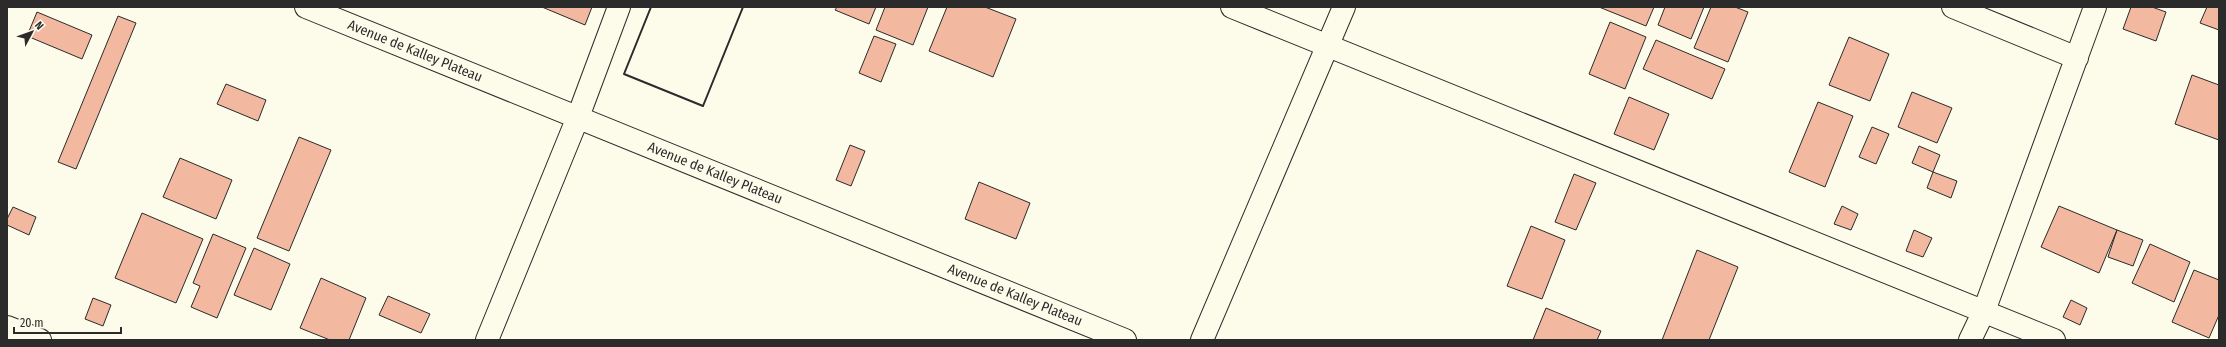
<svg xmlns="http://www.w3.org/2000/svg" width="2226" height="347" viewBox="0 0 2226 347" font-family="'Fira Sans Condensed',sans-serif">
  <style>
    .building { fill: #f2b8a0; stroke: #2b2b2b }
    .lines { fill: none; stroke-linecap: round; stroke-linejoin: round }
    .minor-casing { stroke: #2b2b2b; stroke-width: 24 }
    .minor { stroke: #fdfbea; stroke-width: 22 }
    .wall { stroke: #2b2b2b; stroke-width: 2 }
    .labels { text-anchor: middle; dominant-baseline: central; stroke-width: 3; stroke-linejoin: round; paint-order: stroke }
    .street-label { font-size: 14px; fill: #2b2b2b; stroke: #fdfbea }
  </style>
  <rect width="100%" height="100%" fill="#fdfbea"/>
  <!-- building -->
  <path class="building" d="M542,7H592L585,25Z
    M837,7H876L869,24L835,10Z
    M885,7H928L913,45L876,30Z
    M947,7H985L1016,19L993,77L929,51Z
    M1599,7H1654L1646,26Z
    M1665,7H1704L1691,39L1658,25Z
    M1711,7H1735L1748,12L1728,62L1694,48Z
    M2131,7H2152L2166,12L2156,41L2123,29Z
    M2207,7H2219V30L2200,23Z
    M37,12L92,35L82,59L27,36Z
    M118,16L136,23L76,169L58,162Z
    M1610,22L1646,37L1625,89L1589,74Z
    M874,36L896,44L881,82L859,73Z
    M1849,37L1889,54L1870,101L1829,85Z
    M1656,40L1725,69L1712,99L1643,69Z
    M2192,75L2219,85V140L2175,124Z
    M226,84L266,100L258,121L217,104Z
    M1912,92L1952,108L1937,143L1898,127Z
    M1629,97L1669,114L1654,150L1614,134Z
    M1818,102L1853,116L1825,187L1789,172Z
    M1872,127L1889,134L1876,164L1859,157Z
    M299,137L331,150L289,251L257,238Z
    M850,145L865,151L851,186L836,180Z
    M1919,146L1940,155L1933,172L1912,163Z
    M180,158L232,180L216,219L163,197Z
    M1933,172L1957,181L1951,198L1927,188Z
    M1574,174L1596,183L1576,230L1555,222Z
    M979,182L1030,203L1016,239L965,219Z
    M1842,206L1858,214L1851,230L1834,224Z
    M2059,206L2117,230L2099,273L2041,247Z
    M13,207L36,217L29,235L7,225V219Z
    M142,213L203,239L176,303L115,278Z
    M1531,226L1565,240L1542,299L1507,286Z
    M1914,230L1932,238L1923,257L1906,251Z
    M2117,230L2143,240L2133,266L2108,257Z
    M213,234L246,248L217,318L191,307L200,286L193,283Z
    M2150,244L2190,262L2174,302L2132,283Z
    M254,248L290,264L271,310L234,295Z
    M1697,250L1738,267L1709,340H1662Z
    M2194,270L2219,280V315L2209,338L2172,322Z
    M321,278L366,298L349,340H330L300,328Z
    M388,296L430,314L421,333L379,315Z
    M93,298L111,305L103,326L85,319Z
    M2071,300L2087,308L2080,325L2063,317Z
    M1546,308L1601,331L1597,340H1533Z"/>
  <g class="lines">
    <!-- minor casing -->
    <g class="minor-casing">
      <path id="minor" d="M306,7L1125,340
        M1232,7L2054,340
        M1953,7L2077,58
        M7,327L40,340
        M487,340L578,117L619,7
        M1202,340L1344,7
        M1970,340L1984,311L2095,7"/>
    </g>
    <!-- minor -->
    <use href="#minor" class="minor"/>
    <!-- wall -->
    <path class="wall" d="M651,7L624,74L703,106L743,7"/>
  </g>
  <g class="labels">
    <!-- street labels -->
    <g class="street-label">
      <text transform="translate(415 51) rotate(22)">Avenue de Kalley Plateau</text>
      <text transform="translate(715 173) rotate(22)">Avenue de Kalley Plateau</text>
      <text transform="translate(1015 295) rotate(22)">Avenue de Kalley Plateau</text>
    </g>
  </g>
  <!-- border -->
  <rect width="2226" height="347" fill="none" stroke="#2b2b2b" stroke-width="16"/>
  <!-- north arrow -->
  <g transform="translate(32 32) rotate(49)" stroke="#fdfbea" stroke-width="3" paint-order="stroke">
  <path d="M0-3L7 15L0 10L-7 15Z" fill="#2b2b2b"/>
  <text y="-6" font-size="11" font-weight="bold" text-anchor="middle" fill="#2b2b2b">N</text>
  </g>
  <!-- scale -->
  <path d="M14 327v6h107v-6" fill="none" stroke="#2b2b2b" stroke-width="2"/>
  <text x="20" y="327" font-size="12" fill="#2b2b2b" stroke="#fdfbea" stroke-width="3" paint-order="stroke">20 m</text>
</svg>
